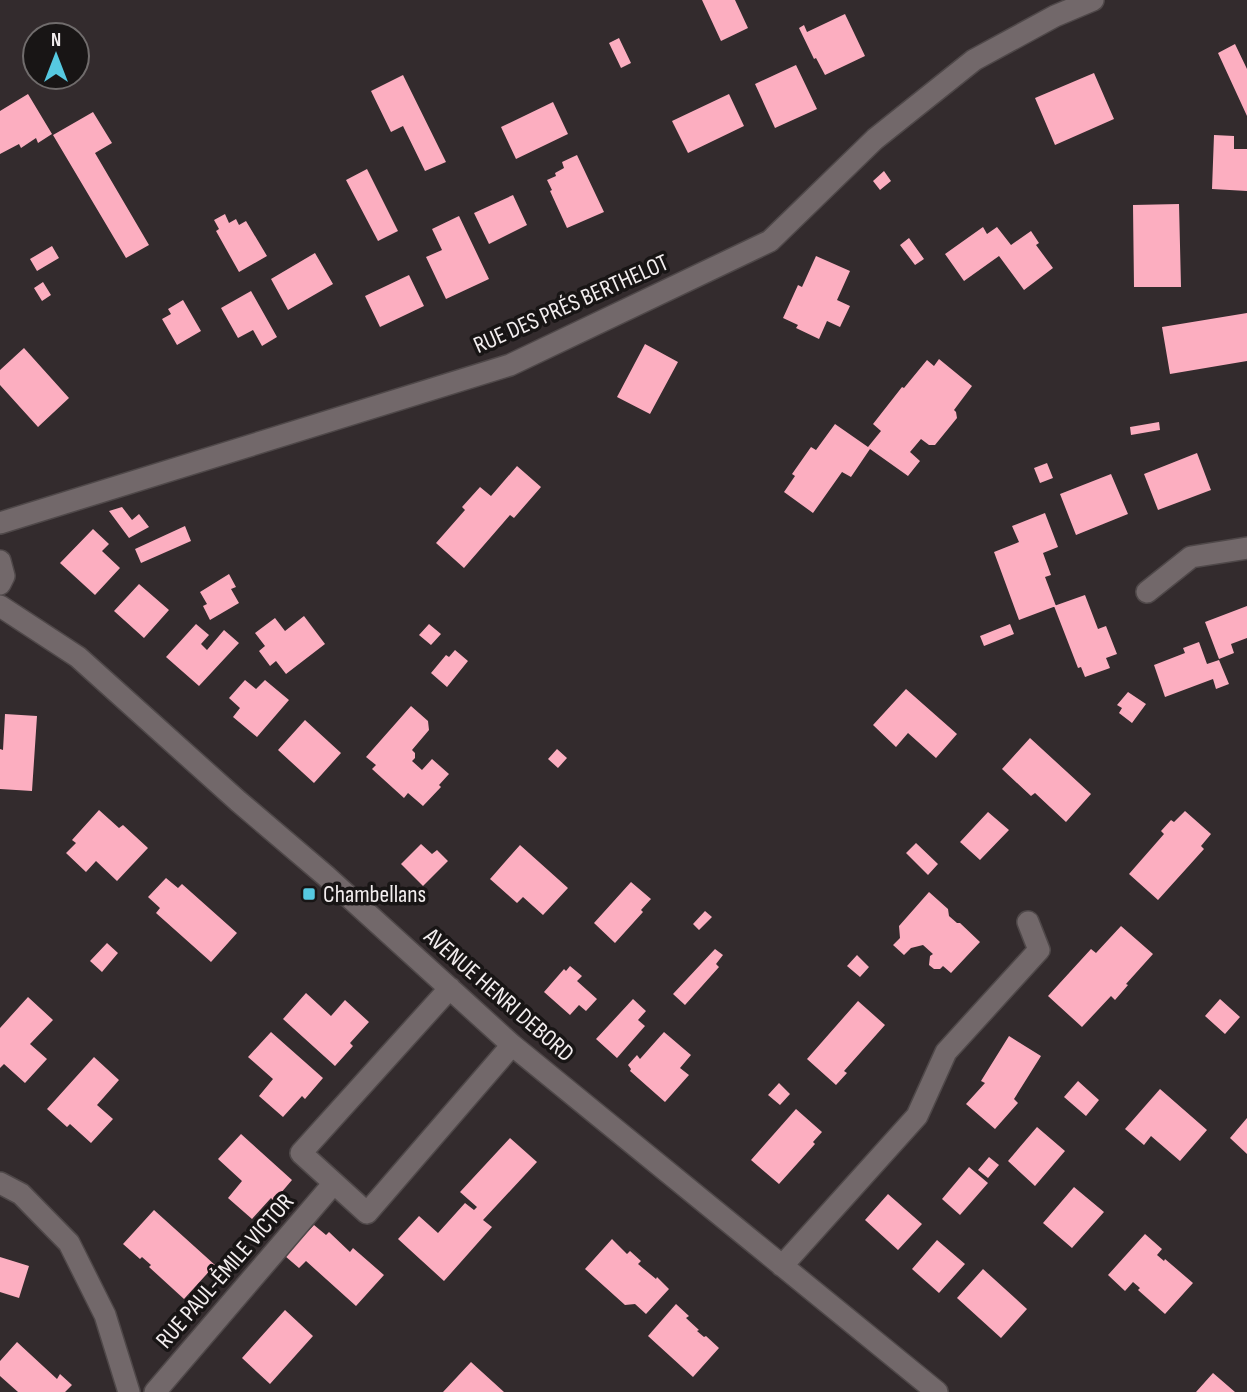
<svg xmlns="http://www.w3.org/2000/svg" width="1247" height="1392" viewBox="0 0 1247 1392" font-family="'Sofia Sans Condensed',sans-serif">
  <style>
    .building { fill: #fcaec0 }
    .lines { fill: none; stroke-linecap: round; stroke-linejoin: round }
    .minor-casing { stroke: #4f4849; stroke-width: 24 }
    .minor { stroke: #72686a; stroke-width: 21 }
    .poi-dot { fill: #56c9e1; stroke: #181515; stroke-width: 2.5 }
    .labels { text-anchor: middle; dominant-baseline: central; stroke-width: 7; stroke-linejoin: round; paint-order: stroke }
    .street-label { font-size: 24px; fill: #f3eeef; stroke: #181515 }
    .poi-label { font-size: 24px; fill: #f3eeef; stroke: #181515; text-anchor: start }
  </style>
  <rect width="100%" height="100%" fill="#332b2d"/>
  <!-- building -->
  <path class="building" d="M702,0H735L748,28L721,41Z
    M845,14L865,56L825,75L816,58L814,59L799,28L804,25L807,32Z
    M619,38L631,63L621,68L609,43Z
    M1235,44L1247,69V116L1218,53Z
    M796,65L817,109L775,128L755,84Z
    M1094,73L1114,119L1055,145L1035,98Z
    M403,75L446,162L425,171L403,126L391,132L371,91Z
    M28,94L52,134L38,143L36,138L21,148L19,144L0,154V111Z
    M729,94L744,126L688,153L672,121Z
    M553,102L568,134L516,159L501,127Z
    M93,112L112,143L95,153L149,245L126,258L53,135Z
    M1214,135L1234,136V149H1247V191L1212,189Z
    M577,155L604,212L567,228L550,191L552,190L547,180L556,176L555,173L564,168L562,162Z
    M367,169L398,231L378,241L346,180Z
    M884,171L891,181L880,190L873,181Z
    M513,195L527,225L489,244L474,213Z
    M1179,204L1181,287H1134L1133,205Z
    M225,214L229,223L236,219L239,225L246,221L267,256L239,272L216,231L219,229L214,220Z
    M459,216L489,279L446,299L426,257L442,250L432,229Z
    M983,227L987,234L997,227L1011,245L1031,231L1039,243L1036,245L1053,268L1024,290L999,256L964,281L945,254Z
    M909,238L924,259L915,265L900,245Z
    M52,246L59,258L37,271L30,259Z
    M315,253L333,284L288,310L271,279Z
    M816,256L850,271L837,300L850,306L840,327L827,321L819,339L796,328L798,325L783,318L798,285L802,287Z
    M409,275L424,306L380,327L365,296Z
    M43,282L51,295L42,301L34,288Z
    M251,291L277,337L262,346L253,330L238,338L221,308Z
    M183,300L201,331L177,345L162,319L171,314L168,309Z
    M1247,313V361L1170,374L1162,327Z
    M645,344L678,362L650,414L617,397Z
    M24,348L69,398L38,427L0,385V370Z
    M939,359L972,386L954,410L956,412L957,418L935,445H929L921,439L910,452L920,461L908,476L870,449L851,477L842,472L813,513L784,492L795,476L792,474L811,447L816,450L835,424L868,447L881,431L873,424L902,387L904,388L927,360L934,366Z
    M1159,422L1160,430L1131,435L1130,427Z
    M1197,453L1211,490L1158,510L1144,474Z
    M1047,463L1053,478L1040,483L1034,468Z
    M517,466L541,487L514,518L510,515L464,568L436,543L465,510L462,507L480,487L491,496Z
    M1111,474L1128,514L1076,535L1060,494Z
    M122,507L132,520L139,514L149,527L129,538L109,511Z
    M1045,513L1058,547L1043,553L1051,575L1045,577L1056,606L1019,620L994,552L1019,542L1012,526Z
    M185,526L191,541L141,563L135,549Z
    M93,529L109,544L102,551L120,568L95,595L60,563Z
    M229,574L236,587L231,589L239,603L210,620L203,606L207,604L200,592Z
    M139,584L169,610L144,638L114,611Z
    M1085,595L1098,629L1106,626L1117,654L1106,658L1110,668L1085,677L1081,667L1078,668L1054,606Z
    M1247,606V638L1231,644L1234,653L1219,659L1205,622Z
    M304,616L325,644L286,674L276,661L270,666L259,651L265,646L255,633L275,618L285,631Z
    M196,624L209,635L201,644L207,650L224,630L239,643L199,686L166,657Z
    M429,624L441,634L431,645L419,635Z
    M1010,624L1014,634L984,646L980,636Z
    M1199,642L1207,664L1219,660L1229,684L1216,689L1213,679L1165,697L1154,665L1185,653L1183,648Z
    M455,650L468,661L447,687L431,673L446,655L449,657Z
    M245,680L256,689L265,680L289,700L257,737L233,717L240,708L229,698Z
    M906,689L957,734L936,758L908,733L896,747L873,725Z
    M1128,692L1146,704L1132,723L1119,713L1122,708L1117,705Z
    M411,706L428,721L429,730L412,750L415,753V758L412,761L422,770L432,759L449,774L439,785L441,787L423,806L408,793L404,798L372,769L376,765L366,757Z
    M5,714L37,716L32,791L0,789V749L3,750Z
    M305,720L341,753L314,783L278,750Z
    M1030,738L1091,794L1066,822L1035,793L1031,796L1002,769Z
    M557,749L567,758L558,768L548,759Z
    M99,810L119,828L123,825L148,848L117,881L96,861L86,872L66,853L76,843L72,840Z
    M1185,811L1211,834L1201,846L1204,849L1158,900L1129,874L1164,834L1161,831L1171,820L1174,822Z
    M988,812L1009,830L980,860L960,842Z
    M916,843L938,864L928,875L906,853Z
    M421,844L432,854L437,850L448,861L423,886L401,864Z
    M520,845L568,888L543,915L523,897L517,903L490,879Z
    M166,878L178,888L182,884L237,933L211,962L156,913L160,908L148,897Z
    M631,882L651,899L641,910L643,912L615,943L594,923Z
    M929,892L948,909L949,916L957,923H960L980,942L951,973L943,966L940,969H934L929,965L930,956L933,954L923,945L911,948L904,955L893,945L900,938L899,926Z
    M705,911L712,917L699,930L693,924Z
    M1121,926L1153,954L1126,984L1128,985L1115,1000L1111,996L1082,1027L1048,996L1091,949L1096,953Z
    M107,943L118,953L102,972L90,961Z
    M715,949L723,955L716,964L719,967L685,1005L673,994Z
    M857,955L869,967L860,977L847,966Z
    M570,966L582,976L577,981L597,999L586,1011L579,1005L570,1015L544,992L564,969L566,971Z
    M306,993L331,1016L345,1000L369,1022L350,1043L353,1046L335,1066L283,1019Z
    M28,997L53,1020L30,1044L47,1059L25,1083L4,1064L0,1068V1028Z
    M633,999L646,1011L638,1020L645,1026L617,1058L596,1039Z
    M1220,999L1240,1017L1225,1034L1205,1016Z
    M858,1001L885,1025L844,1071L847,1073L836,1085L807,1059Z
    M271,1032L323,1078L305,1099L302,1096L283,1117L259,1096L273,1079L248,1057Z
    M664,1032L691,1055L680,1068L689,1075L665,1102L630,1071L631,1069L628,1065L637,1055L640,1059Z
    M1009,1036L1041,1056L1014,1099L1018,1103L995,1129L966,1104L985,1083L981,1081Z
    M94,1057L119,1080L97,1105L113,1119L91,1143L70,1124L67,1127L47,1109Z
    M1078,1081L1099,1100L1086,1116L1064,1097Z
    M779,1083L790,1094L780,1105L768,1095Z
    M1160,1089L1207,1130L1180,1161L1151,1136L1144,1145L1125,1129Z
    M796,1109L822,1132L813,1142L815,1144L779,1184L751,1160Z
    M1247,1118V1154L1230,1138Z
    M1037,1127L1065,1151L1035,1186L1008,1161Z
    M241,1134L292,1180L274,1201L271,1198L252,1219L228,1198L242,1181L218,1159Z
    M510,1138L537,1162L483,1220L492,1227L444,1281L398,1239L419,1216L438,1233L465,1203L474,1210L477,1207L460,1192Z
    M989,1157L999,1165L988,1178L978,1170Z
    M969,1167L988,1183L960,1215L942,1199Z
    M1074,1187L1104,1212L1072,1248L1043,1223Z
    M888,1194L922,1224L898,1250L865,1220Z
    M154,1210L215,1265L184,1299L149,1267L151,1265L142,1257L140,1259L123,1244Z
    M314,1225L326,1235L329,1232L350,1252L353,1248L384,1275L356,1306L306,1261L299,1268L285,1256Z
    M1145,1234L1162,1249L1157,1255L1164,1261L1165,1259L1193,1283L1165,1314L1138,1290L1140,1288L1133,1282L1125,1291L1108,1275Z
    M612,1239L627,1254L630,1251L641,1261L638,1264L656,1279L657,1277L669,1289L646,1314L635,1304L625,1305L585,1269Z
    M937,1240L965,1264L939,1293L912,1269Z
    M0,1257L29,1266L19,1298L0,1292Z
    M983,1269L1027,1309L1001,1338L957,1298Z
    M676,1304L689,1316L686,1318L699,1330L697,1331L704,1337L706,1336L719,1348L693,1377L648,1336Z
    M285,1310L313,1336L270,1384L242,1358Z
    M17,1342L57,1379L60,1374L72,1385L65,1392H18L0,1376V1361Z
    M471,1362L504,1392H443Z
    M1213,1373L1235,1392H1196Z"/>
  <g class="lines">
    <!-- minor casing -->
    <g class="minor-casing">
      <path id="minor" d="M0,523L510,365L770,241L875,139L974,60L1055,16L1093,0
        M0,561L4,576L0,584
        M1147,592L1191,557L1247,548
        M0,606L78,657L238,801L326,876L512,1045L937,1392
        M450,988L301,1153L367,1213L512,1045
        M0,1183L21,1194L69,1243L105,1315L129,1392
        M782,1266L917,1116L946,1052L1039,950L1028,922
        M155,1392L334,1183"/>
    </g>
    <!-- minor -->
    <use href="#minor" class="minor"/>
  </g>
  <!-- markers -->
  <rect class="poi-dot" x="302" y="887" width="14" height="14" rx="3.5"/>
  <g class="labels">
    <!-- street labels -->
    <g class="street-label">
      <text transform="translate(571 304) rotate(-24)">RUE DES PRÉS BERTHELOT</text>
      <text transform="translate(499 995) rotate(41)">AVENUE HENRI DEBORD</text>
      <text transform="translate(225 1271) rotate(-49)">RUE PAUL-ÉMILE VICTOR</text>
    </g>
    <!-- poi labels -->
    <g class="poi-label">
      <text x="323" y="894">Chambellans</text>
    </g>
  </g>
  <!-- north arrow -->
  <g transform="translate(56 56)"><circle r="33" fill="#181515" stroke="#706c6c" stroke-width="2"/>
  <path d="M0-5L12 26L0 18L-12 26Z" fill="#56c9e1"/>
  <text y="-10" font-size="19" font-weight="bold" text-anchor="middle" fill="#f3eeef">N</text>
  </g>
</svg>
